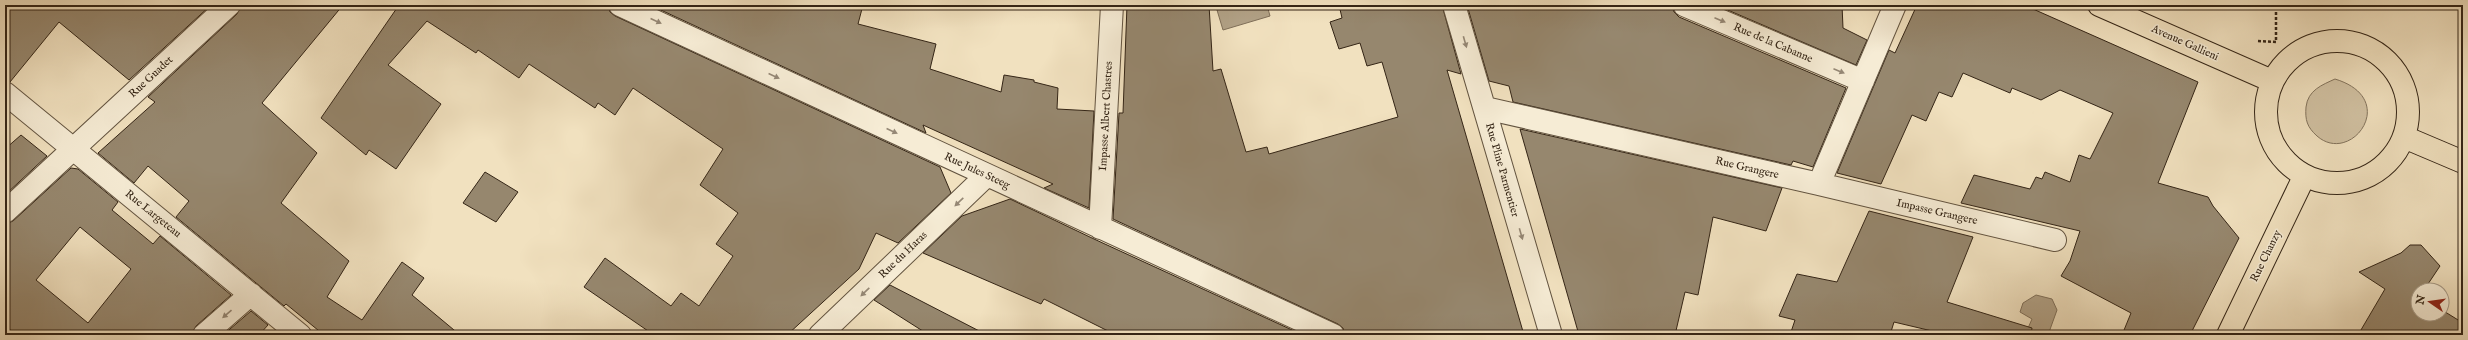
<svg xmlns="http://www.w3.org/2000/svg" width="2468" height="340" viewBox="0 0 2468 340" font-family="'IM FELL English',serif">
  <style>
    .green { fill: #d1c1a2; stroke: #82735c }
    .water { fill: #b1a186; stroke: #7f6f59 }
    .building { fill: #96876e; stroke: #342516; fill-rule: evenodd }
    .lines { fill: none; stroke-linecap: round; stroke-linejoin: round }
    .minor-casing { stroke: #635440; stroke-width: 24 }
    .major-casing { stroke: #342516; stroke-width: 24 }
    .path { stroke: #342516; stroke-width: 2.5; stroke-dasharray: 3 2; stroke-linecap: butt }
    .minor { stroke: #f6ecd5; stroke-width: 22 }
    .major { stroke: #f1e1bf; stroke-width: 22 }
    .oneway { fill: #958876 }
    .labels { text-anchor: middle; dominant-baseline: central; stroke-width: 3; stroke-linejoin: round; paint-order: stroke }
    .street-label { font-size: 11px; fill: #342516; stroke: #f6ecd5 }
  </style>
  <rect width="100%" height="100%" fill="#f1e1bf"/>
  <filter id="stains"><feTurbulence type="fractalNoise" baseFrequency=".005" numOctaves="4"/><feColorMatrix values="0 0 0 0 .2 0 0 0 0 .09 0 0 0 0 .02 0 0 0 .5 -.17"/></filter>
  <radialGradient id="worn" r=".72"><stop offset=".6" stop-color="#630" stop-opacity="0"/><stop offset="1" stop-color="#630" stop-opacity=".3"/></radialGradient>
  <!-- green -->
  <path class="green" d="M2335,79C2401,99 2351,166 2317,136C2307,127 2305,120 2306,107C2308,90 2322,85 2335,79Z"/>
  <!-- water -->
  <path class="water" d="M1233,5H1267L1270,16L1223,30L1217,10Z
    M2036,295L2052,299L2057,310L2048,335H2025L2032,319L2020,312L2023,303Z"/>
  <!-- building -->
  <path class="building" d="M5,5H211L129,80L59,22L10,82L5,81Z
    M241,5H343L262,103L317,153L281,203L349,261L327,297L362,320L402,262L424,278L412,295L460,335H324L286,304L284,306L176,217L189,201L148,166L134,183L98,153L155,102L148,97L237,14Z
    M399,5H608L610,12L615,16L940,167L951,193L898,243L876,233L859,269L787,335H649L651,333L584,287L605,258L671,306L681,293L699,306L733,256L716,244L738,213L700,185L723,149L633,88L615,115L598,103L595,108L529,64L519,78L478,50L476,53L427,21L388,65L441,104L396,169L369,150L366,155L321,118Z
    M650,5H863L858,24L936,44L930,69L1001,92L1004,75L1034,80V82L1058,88L1057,109L1094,111L1089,208L1044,188L1053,184L923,125L926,133Z
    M1127,5H1209L1213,71L1221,69L1246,152L1267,147L1269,154L1398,117L1382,62L1367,66L1360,43L1339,49L1330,22L1342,18L1339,5H1442L1461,74L1447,70L1524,335H1345L1343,328L1338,324L1113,219L1119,113H1123Z
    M1467,5H1672L1674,12L1679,17L1846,88L1813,167L1793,161L1791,165L1513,102L1509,86L1489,81Z
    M1716,5H1842L1843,28L1867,40L1856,65Z
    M1917,5H2024L2198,82L2158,183L2208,197L2213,206L2239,238L2190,335H2122L2131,313L2061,276L2070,261L2080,231L1961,203L1974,175L2030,189L2036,177L2042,179L2045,172L2070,182L2079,155L2090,159L2113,113L2060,90L2041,100L2012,88L2010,93L1963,73L1952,97L1939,92L1926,121L1912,115L1881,184L1837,173L1889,50L1895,53Z
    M1520,129L1782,188L1766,231L1713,217L1698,295L1685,292L1675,335H1579Z
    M21,135L47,156L5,195V149Z
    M71,168L78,169L118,202L112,210L153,244L160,236L231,295L196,326L192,335H16L5,325V224L13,221ZM80,227L131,269L88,323L36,280Z
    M485,172L518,192L496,222L463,203Z
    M1010,199L1094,239L1303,335H1116L1044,299L1041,304L923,253L962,216Z
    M1869,211L1973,237L1947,302L2032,328L2031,335H1949L1894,322L1890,335H1790L1795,320L1779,316L1797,274L1837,282Z
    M2410,245H2421L2440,266L2424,290H2418V314H2442V310L2463,323V335H2358L2385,289L2359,272L2401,253Z
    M890,285L987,335H929L874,300Z
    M251,311L268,325L259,335H223Z"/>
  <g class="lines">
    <!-- minor casing -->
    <g class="minor-casing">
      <path id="minor" d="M620,5L1333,335
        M1454,5L1551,335
        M1684,5L1863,81
        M5,93L300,335
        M1485,108L1819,184L1895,5
        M1819,184L2055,240
        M5,212L229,5
        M1100,228L1112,5
        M204,335L251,294
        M820,335L987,175"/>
    </g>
    <!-- major casing -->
    <g class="major-casing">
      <path id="major" d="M2099,5L2272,81
        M2266 112a71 71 0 1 1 142 0a71 71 0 1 1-142 0Z
        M2404,137L2463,162
        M2228,335L2304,177"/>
    </g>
    <!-- path -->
    <path class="path" d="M2258,41L2276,42V5"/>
    <!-- minor -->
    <use href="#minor" class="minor"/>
    <!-- major -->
    <use href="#major" class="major"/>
  </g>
  <!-- one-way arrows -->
  <defs><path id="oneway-solid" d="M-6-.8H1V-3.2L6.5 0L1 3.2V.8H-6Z"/></defs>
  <g class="oneway">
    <use href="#oneway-solid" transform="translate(1720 20) rotate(23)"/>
    <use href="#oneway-solid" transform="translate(656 21) rotate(25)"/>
    <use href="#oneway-solid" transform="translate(1465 42) rotate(74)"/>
    <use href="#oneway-solid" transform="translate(1839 71) rotate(23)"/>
    <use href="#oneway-solid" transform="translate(774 76) rotate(25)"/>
    <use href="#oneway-solid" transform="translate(892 131) rotate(25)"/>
    <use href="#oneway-solid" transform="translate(959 202) rotate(136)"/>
    <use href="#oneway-solid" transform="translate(1521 234) rotate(74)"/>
    <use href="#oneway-solid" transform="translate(865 292) rotate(136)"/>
    <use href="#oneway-solid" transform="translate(227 314) rotate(139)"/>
  </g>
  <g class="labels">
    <!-- street labels -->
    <g class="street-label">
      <text transform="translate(1773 43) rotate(23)">Rue de la Cabanne</text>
      <text transform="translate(2185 43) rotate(24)">Avenue Gallieni</text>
      <text transform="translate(151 77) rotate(-43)">Rue Guadet</text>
      <text transform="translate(1106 116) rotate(-87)">Impasse Albert Chastres</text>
      <text transform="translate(1747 168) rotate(13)">Rue Grangere</text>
      <text transform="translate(1502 170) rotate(74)">Rue Pline Parmentier</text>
      <text transform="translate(977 171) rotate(25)">Rue Jules Steeg</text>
      <text transform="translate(1937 212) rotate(13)">Impasse Grangere</text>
      <text transform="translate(153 214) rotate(39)">Rue Largeteau</text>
      <text transform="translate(903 255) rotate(-44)">Rue du Haras</text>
      <text transform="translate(2266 256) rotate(-64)">Rue Chanzy</text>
    </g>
  </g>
  <!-- margin -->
  <rect width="2468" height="340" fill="none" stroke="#f1e1bf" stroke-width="20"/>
  <rect x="6" y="6" width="2456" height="328" fill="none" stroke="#342516" stroke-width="2"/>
  <rect x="10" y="10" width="2448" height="320" fill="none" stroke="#342516"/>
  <!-- north arrow -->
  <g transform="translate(2430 302) rotate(283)"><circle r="19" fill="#f6ecd5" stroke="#a89c89"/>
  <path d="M0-3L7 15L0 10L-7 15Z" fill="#8f2418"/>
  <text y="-6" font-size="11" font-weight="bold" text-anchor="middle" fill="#342516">N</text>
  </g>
  <rect width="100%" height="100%" filter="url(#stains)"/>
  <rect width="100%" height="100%" fill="url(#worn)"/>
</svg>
